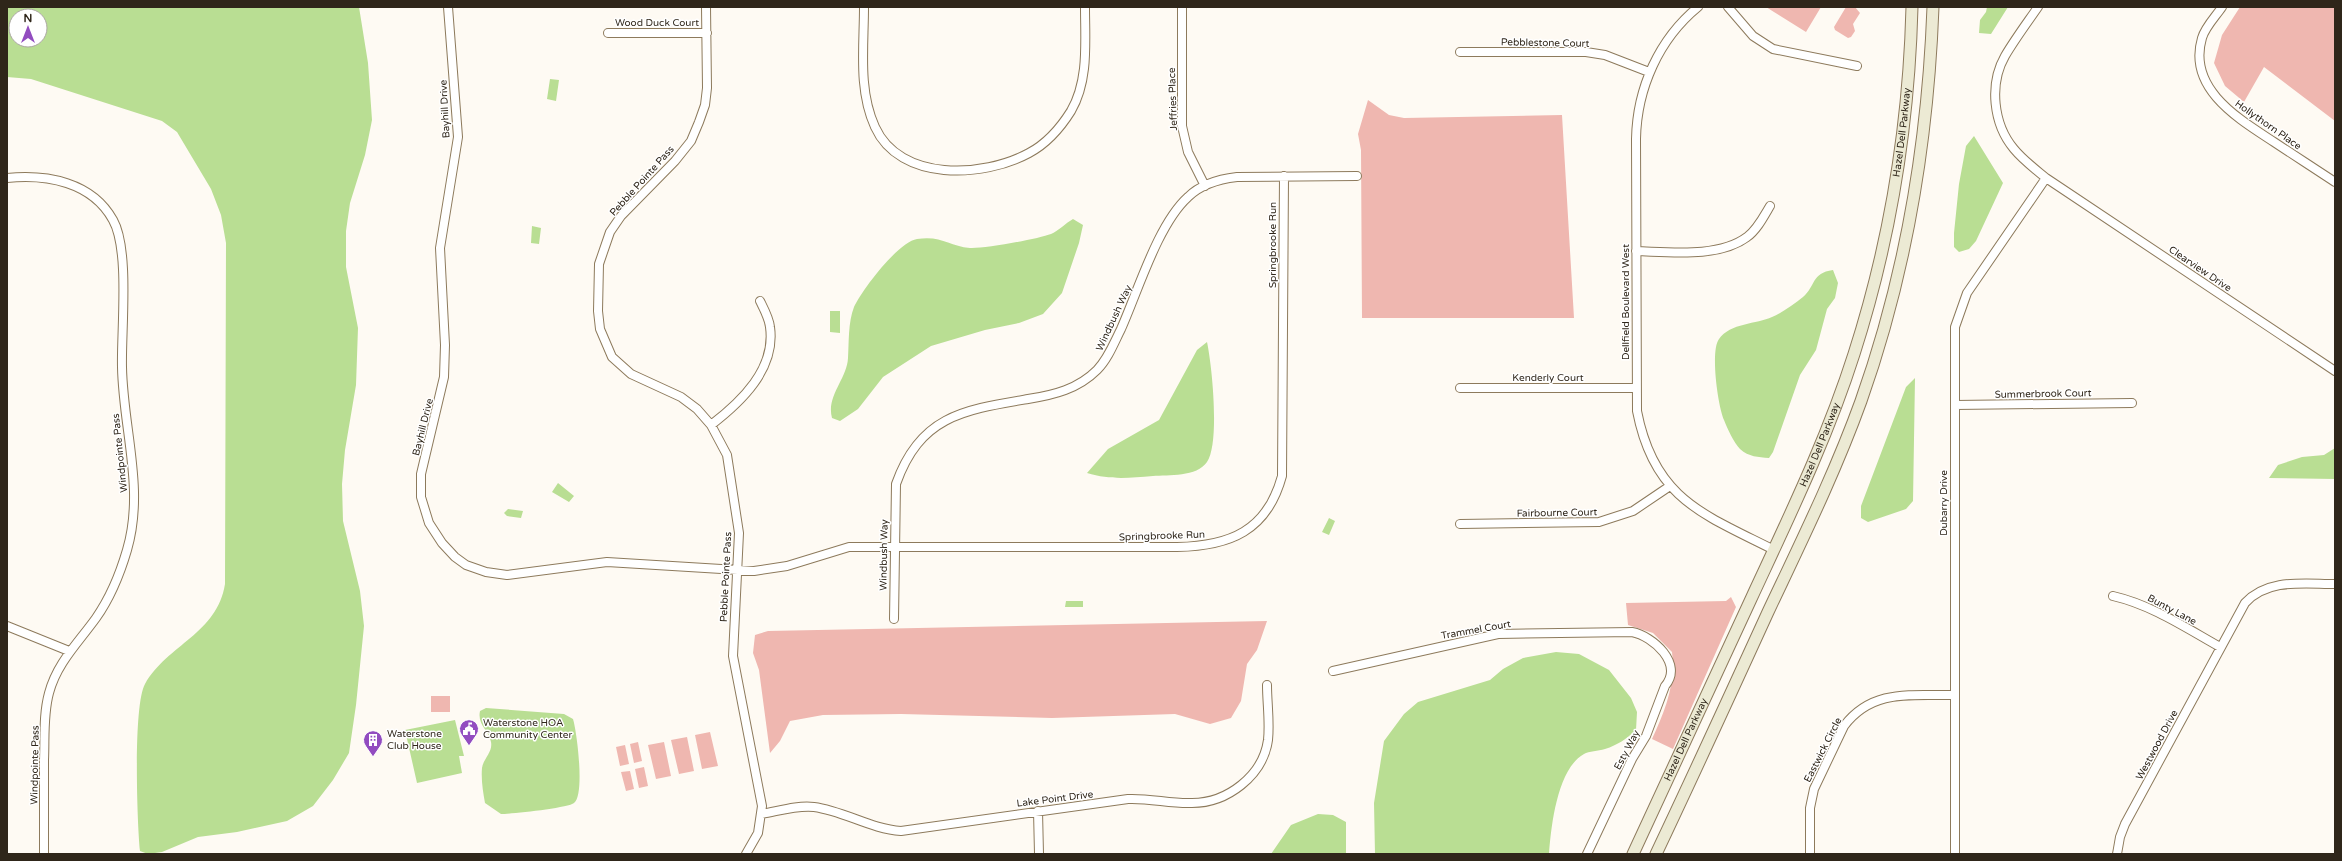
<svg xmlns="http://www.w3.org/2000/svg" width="2342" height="861" viewBox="0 0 2342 861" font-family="'Varela Round',sans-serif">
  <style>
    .green { fill: #efb7b0 }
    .water { fill: #b9de93; fill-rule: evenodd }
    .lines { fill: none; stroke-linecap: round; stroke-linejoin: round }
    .street-casing { stroke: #8d7a5c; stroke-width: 10 }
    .secondary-casing { stroke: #8d7a5c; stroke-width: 13 }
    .street { stroke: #fff; stroke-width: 8 }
    .secondary { stroke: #ecead4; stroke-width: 11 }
    .labels { text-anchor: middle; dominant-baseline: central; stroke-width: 3; stroke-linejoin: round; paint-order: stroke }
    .street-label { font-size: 10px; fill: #2f261a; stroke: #fff }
    .poi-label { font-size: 10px; fill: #2f261a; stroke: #fff; text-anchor: start }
  </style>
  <rect width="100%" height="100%" fill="#fefaf3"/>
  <!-- green -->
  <path class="green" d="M1766,7H1821L1806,32Z
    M1846,7H1855L1860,13L1853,24L1855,31L1851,37L1848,38L1835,30L1834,27Z
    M2240,7H2335V121L2264,67L2244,102L2225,86L2214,63L2222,35Z
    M1368,100L1389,115L1404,118L1562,115L1574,318H1362L1361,150L1358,134Z
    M1731,597L1736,607L1673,749L1652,739C1665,711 1676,684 1672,652L1653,633L1628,625L1626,603L1726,601Z
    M1267,621L1257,650L1247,664L1241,701L1231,718L1210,724L1175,714L1052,718L901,714L823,715L790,721L780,741L770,753L759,670L753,653L755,635L768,631Z
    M431,696H450V712H431Z
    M710,732L718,766L702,769L695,735Z
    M687,737L694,771L679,774L671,740Z
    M638,742L642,761L634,763L630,744Z
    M664,742L671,776L656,779L648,745Z
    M625,745L629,764L620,766L616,747Z
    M644,767L648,786L639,788L635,769Z
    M630,771L634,789L626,791L621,772Z"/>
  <!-- water -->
  <path class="water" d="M7,7H359L368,63L372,120L365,155L350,203L346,231V267L358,328L356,385L345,450L342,484L343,521L360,591L364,626L356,705L349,753L333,780L313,806L287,821L237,832L198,837L162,852L148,854L140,851C137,822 133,705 145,684C168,644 217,634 225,584L226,243L221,215L211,189L177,132L162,121L31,79L7,77ZM16,16H40V40H16Z
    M1987,7H2008L1991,34L1979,33L1980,20L1986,12Z
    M550,79L559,80L556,101L547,99Z
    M1974,136L2003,183L1976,241L1969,249L1959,252L1954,247V233L1959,184L1966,146Z
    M1073,219L1083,225L1079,243L1062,293L1043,314L1019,323L985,330L931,346L883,377L858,409L840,421L832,418C826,396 847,379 848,358C849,343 848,322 854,307C862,290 898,242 917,239C941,235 949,246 970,248C982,249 1038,239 1051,234C1058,231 1066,223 1073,219Z
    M532,226L541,228L539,244L531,243Z
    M1833,270L1838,283L1835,298L1827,309L1816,350L1800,375L1773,452L1769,458C1758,457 1749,457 1740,449C1734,443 1727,428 1724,420C1718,406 1710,351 1719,339C1730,323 1757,324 1772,317C1782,313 1794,304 1803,297C1816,286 1811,273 1833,270Z
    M830,311H840V333L830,332Z
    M1207,342C1212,365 1220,443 1207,462C1197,477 1168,475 1153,476C1128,478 1110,480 1087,473L1108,449L1159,420L1197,350Z
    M1915,378L1913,501L1906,509L1868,522L1861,518V506L1906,387Z
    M2335,448V479L2269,478L2278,465L2302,457L2324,455Z
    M558,483L574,496L569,502L552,492Z
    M508,509L523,511L521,518L507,516L504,513Z
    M1329,518L1335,521L1329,535L1322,532Z
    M1066,601H1083V607H1065Z
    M1556,652L1579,654L1609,670L1631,698L1637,712L1636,730C1626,739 1618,745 1605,749C1598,751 1589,751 1584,754C1557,769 1551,827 1549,854H1375L1374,803L1384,741L1404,714L1418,702L1490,680L1503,669L1523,658Z
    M486,708L564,714L573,719C577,732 585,795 574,803C568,808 511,814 501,814L485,803C483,792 481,780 482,768C483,759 493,752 491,742C489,730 477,725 480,711Z
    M455,720L464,756H459L462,773L417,783L405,730Z
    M1318,814L1333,815L1346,822V854H1271L1291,825Z"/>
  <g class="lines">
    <!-- street casing -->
    <g class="street-casing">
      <path id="street" d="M448,7L458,137L440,248L445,345L444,377L421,474V497L429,523L442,543L455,557L466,565L486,572L507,575L607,562L754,571L787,566L849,547H1177C1230,546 1267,531 1282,476L1284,176
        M706,7L707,88L705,105L699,122L691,141L675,161L621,216L610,232L599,264L598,311L600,329L612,357L631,374L681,397L697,409L711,425L727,455L739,533L733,656L762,806L758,833L746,854
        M864,7C864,47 858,90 875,127C900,182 983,178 1029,153C1046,144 1061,127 1071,111C1089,80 1085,42 1085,7
        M1182,7V126L1188,152L1205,186
        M1698,7C1659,39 1637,88 1636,139L1637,411C1654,499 1703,514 1774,550
        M1728,7L1753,36L1773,49L1857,66
        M2038,7C2027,23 2015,39 2005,56C1989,84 1993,124 2014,149C2023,160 2035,169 2046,178L2335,371
        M2222,7C2216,16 2205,27 2202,38C2187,89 2239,119 2274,142C2294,155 2315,169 2335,182
        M608,33H707
        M1460,52H1586L1605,55L1649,72
        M7,178C47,174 92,182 113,220C130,250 121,331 122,367C123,429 145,489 127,550C120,574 110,598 96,618C78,643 57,663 49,693C43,715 45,738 44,760C44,791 44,823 44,854
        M1636,251C1670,252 1719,258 1747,237C1757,230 1764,216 1770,206
        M1460,388H1636
        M1955,405L2132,403
        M711,425C741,402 776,369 770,327C769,318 764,309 760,301
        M1460,524L1599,522L1633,511L1670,486
        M2113,596C2152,605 2186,628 2220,647
        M894,619L896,484C920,416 963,410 1028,399C1054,395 1078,389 1097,370C1108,359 1114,343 1121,329C1138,291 1158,224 1188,197C1201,184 1220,179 1237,177L1357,176
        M7,626L69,651
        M1333,671L1498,634L1632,632C1653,636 1684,664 1665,686L1646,736L1632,759L1587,854
        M1038,811L1039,854
        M762,814C779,811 797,805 814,807C844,811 871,829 901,831L1128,799C1150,798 1171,804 1192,803C1227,803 1263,776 1268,740C1270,722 1267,703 1267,685
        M1810,854V808L1814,789L1844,726C1873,688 1912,696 1955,695
        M1955,854V327L1967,293L2046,178
        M2117,854L2120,837L2125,824L2245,603C2268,578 2304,584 2335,584"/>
    </g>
    <!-- secondary casing -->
    <g class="secondary-casing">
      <g id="secondary">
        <path id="s1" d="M1633,854C1672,769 1712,684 1751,599C1788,519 1827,439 1854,354C1890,242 1909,124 1912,7"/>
        <path d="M1656,854C1694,774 1731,693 1768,612C1801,542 1835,473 1861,401C1906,274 1928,141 1933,7"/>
      </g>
    </g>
    <!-- street -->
    <use href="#street" class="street"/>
    <!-- secondary -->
    <use href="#secondary" class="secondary"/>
  </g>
  <!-- icons -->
  <defs>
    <g id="civic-pin" transform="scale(1)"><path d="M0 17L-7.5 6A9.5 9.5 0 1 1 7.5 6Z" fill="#924cc0" stroke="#fff"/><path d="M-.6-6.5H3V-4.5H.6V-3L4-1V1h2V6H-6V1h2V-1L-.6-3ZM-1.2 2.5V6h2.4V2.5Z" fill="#fff"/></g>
    <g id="building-pin" transform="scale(1)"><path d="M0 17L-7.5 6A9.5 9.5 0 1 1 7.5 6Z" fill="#924cc0" stroke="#fff"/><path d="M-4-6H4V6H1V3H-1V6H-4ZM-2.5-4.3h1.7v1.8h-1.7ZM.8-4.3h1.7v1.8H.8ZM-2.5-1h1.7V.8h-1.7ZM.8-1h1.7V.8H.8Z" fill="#fff"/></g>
  </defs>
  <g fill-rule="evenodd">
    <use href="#civic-pin" x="469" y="729"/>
    <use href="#building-pin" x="373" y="740"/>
  </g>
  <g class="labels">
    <!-- street labels -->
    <g class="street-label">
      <text x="657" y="23">Wood Duck Court</text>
      <text transform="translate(1545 43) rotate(1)">Pebblestone Court</text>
      <text transform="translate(1173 99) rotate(-92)">Jeffries Place</text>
      <text transform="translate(445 109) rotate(-93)">Bayhill Drive</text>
      <text transform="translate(2268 125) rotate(35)">Hollythorn Place</text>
      <text stroke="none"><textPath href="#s1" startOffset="774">Hazel Dell Parkway</textPath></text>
      <text transform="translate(642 181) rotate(-48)">Pebble Pointe Pass</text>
      <text transform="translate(1273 245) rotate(-90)">Springbrooke Run</text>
      <text transform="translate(2200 269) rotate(34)">Clearview Drive</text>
      <text transform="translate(1626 302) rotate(-90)">Dellfield Boulevard West</text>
      <text transform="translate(1114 318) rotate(-65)">Windbush Way</text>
      <text x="1548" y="378">Kenderly Court</text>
      <text transform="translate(2043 394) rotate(-1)">Summerbrook Court</text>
      <text transform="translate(423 427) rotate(-76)">Bayhill Drive</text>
      <text stroke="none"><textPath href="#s1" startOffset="450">Hazel Dell Parkway</textPath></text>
      <text transform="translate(120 453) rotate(-96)">Windpointe Pass</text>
      <text transform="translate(1944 503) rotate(-90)">Dubarry Drive</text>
      <text transform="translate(1557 513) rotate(-1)">Fairbourne Court</text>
      <text transform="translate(1162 536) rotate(-2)">Springbrooke Run</text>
      <text transform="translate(884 555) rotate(-89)">Windbush Way</text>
      <text transform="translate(726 577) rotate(-87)">Pebble Pointe Pass</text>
      <text transform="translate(2172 610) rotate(28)">Bunty Lane</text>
      <text transform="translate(1476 630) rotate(-10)">Trammel Court</text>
      <text stroke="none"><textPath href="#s1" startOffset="126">Hazel Dell Parkway</textPath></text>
      <text transform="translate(2157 745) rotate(-62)">Westwood Drive</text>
      <text transform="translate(1627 750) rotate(-62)">Esty Way</text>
      <text transform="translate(1823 750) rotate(-63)">Eastwick Circle</text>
      <text transform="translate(35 765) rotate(-89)">Windpointe Pass</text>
      <text transform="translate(1055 799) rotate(-7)">Lake Point Drive</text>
    </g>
    <!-- poi labels -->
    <g class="poi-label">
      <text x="483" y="723">Waterstone HOA<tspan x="483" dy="12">Community Center</tspan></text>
      <text x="387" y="734">Waterstone<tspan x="387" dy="12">Club House</tspan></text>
    </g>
  </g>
  <!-- border -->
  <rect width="2342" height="861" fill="none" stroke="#2f261a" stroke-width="16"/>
  <!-- north arrow -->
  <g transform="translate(28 28)"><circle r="19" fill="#ffffff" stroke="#aca8a3"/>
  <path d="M0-3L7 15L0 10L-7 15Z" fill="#924cc0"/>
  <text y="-6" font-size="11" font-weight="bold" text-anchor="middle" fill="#2f261a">N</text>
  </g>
</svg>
